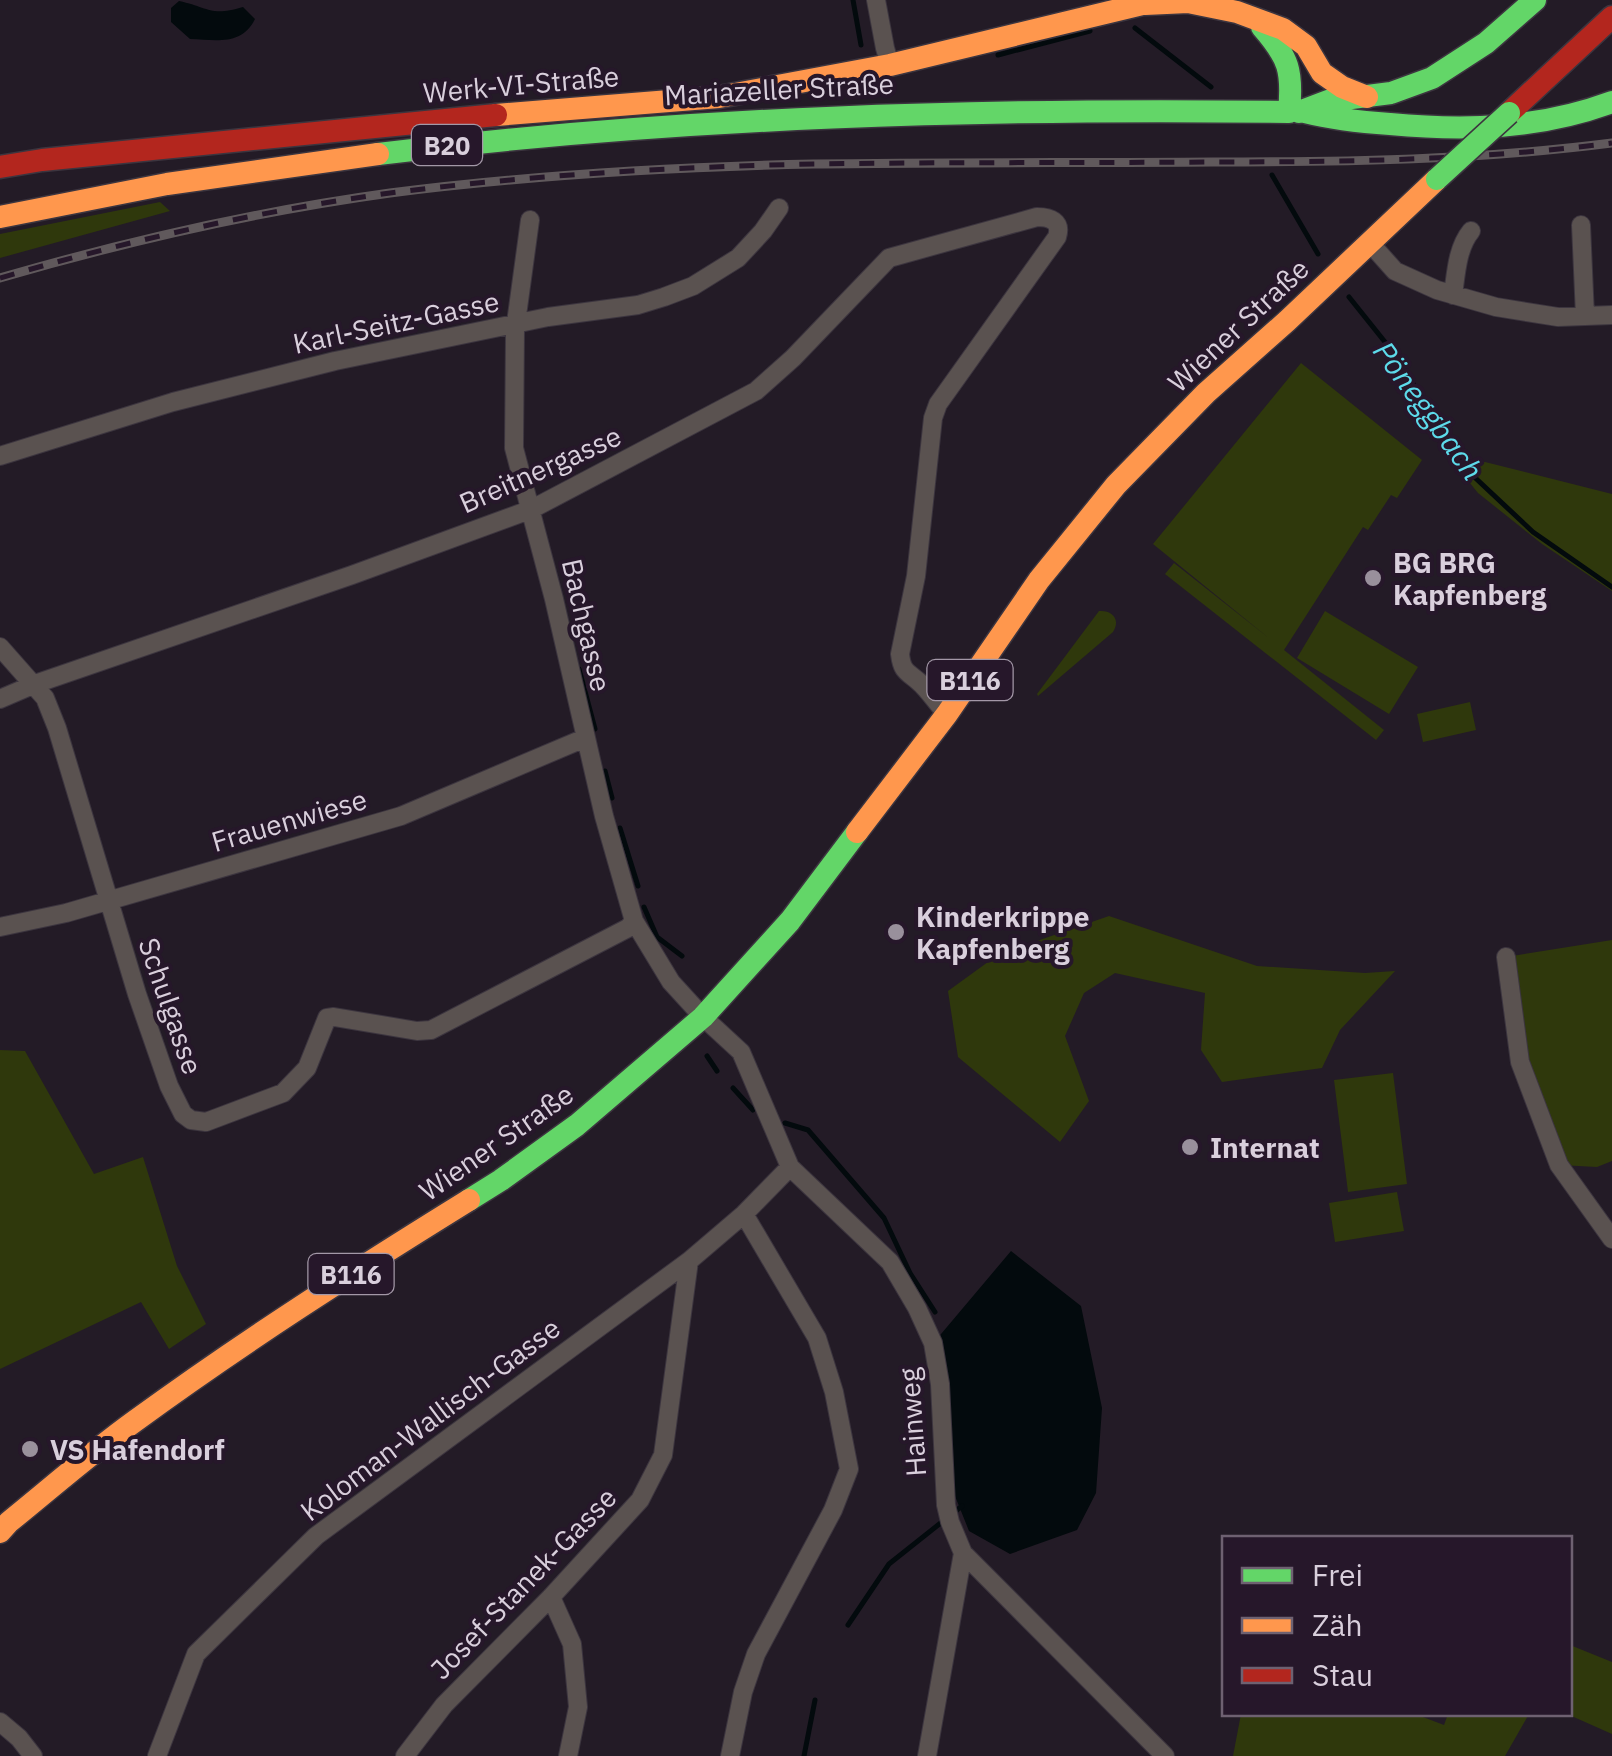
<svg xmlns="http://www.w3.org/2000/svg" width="1612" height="1756" viewBox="0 0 1612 1756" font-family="'IBM Plex Sans',sans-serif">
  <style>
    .green { fill: #2f380c }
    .water { fill: #030a0d }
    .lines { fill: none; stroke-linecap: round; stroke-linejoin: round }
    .stream { stroke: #030a0d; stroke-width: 5 }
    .street-casing { stroke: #3c353f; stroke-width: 20 }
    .fast-casing { stroke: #3c353f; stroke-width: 25 }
    .slow-casing { stroke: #3c353f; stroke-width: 25 }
    .jam-casing { stroke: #3c353f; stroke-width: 25 }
    .street { stroke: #5a5250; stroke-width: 18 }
    .fast { stroke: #63d668; stroke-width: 22 }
    .slow { stroke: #ff974d; stroke-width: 22 }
    .jam { stroke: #b3261e; stroke-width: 22 }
    .rail-casing { stroke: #60595c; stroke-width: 9 }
    .rail { stroke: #26172a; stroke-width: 5; stroke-dasharray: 15; stroke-linecap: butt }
    .fast-bridge-casing { stroke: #3c353f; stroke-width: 25; stroke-linecap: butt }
    .fast-bridge { stroke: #63d668; stroke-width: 22 }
    .poi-dot { fill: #99909c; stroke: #26172a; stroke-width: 4 }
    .labels { text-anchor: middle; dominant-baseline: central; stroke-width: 8; stroke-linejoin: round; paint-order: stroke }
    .shield { fill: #26172a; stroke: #a398a7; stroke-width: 2.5 }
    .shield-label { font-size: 25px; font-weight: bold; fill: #d9cfdc }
    .street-label { font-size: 28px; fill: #d9cfdc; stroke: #26172a }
    .poi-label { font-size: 28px; font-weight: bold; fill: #d9cfdc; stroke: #26172a; text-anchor: start }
    .water-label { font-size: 30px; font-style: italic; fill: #5ddaea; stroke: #26172a }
  </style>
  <rect width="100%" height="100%" fill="#231b26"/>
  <!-- green -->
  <path class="green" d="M160,202L170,211L0,258V234Z
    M1301,363L1422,460L1397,498L1391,495L1368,530L1363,527L1284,650L1384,730L1376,740L1165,574L1174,563L1270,639L1153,544Z
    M1445,452L1612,494V591L1542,544L1478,493Z
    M1099,611C1112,610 1121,619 1113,632L1038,696L1037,694Z
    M1325,611L1418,667L1389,714L1297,658Z
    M1470,702L1476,730L1423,742L1417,714Z
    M1109,916L1257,966L1365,973L1395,971L1340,1030L1322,1068L1222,1082L1201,1050L1205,993L1115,973L1084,993L1065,1036L1089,1101L1060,1142L958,1057L948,991L999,954Z
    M1612,940V1161L1597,1167L1559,1165L1520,1062L1506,957Z
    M0,1050L25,1051L94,1174L143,1157L177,1266L206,1324L169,1349L141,1302L0,1369Z
    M1393,1073L1407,1184L1348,1192L1334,1080Z
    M1397,1192L1404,1231L1335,1242L1329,1203Z
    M1570,1645L1612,1662V1734L1567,1714H1570Z
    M1241,1714H1415L1444,1725L1448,1714H1529L1505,1756H1233Z"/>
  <!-- water -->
  <path class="water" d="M179,1C208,7 210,17 243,7L255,19C242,46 216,40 190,39L171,22V8Z
    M1011,1251L1081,1306L1102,1408L1096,1493L1077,1530L1010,1554L969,1531L955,1496L945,1360L936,1340Z"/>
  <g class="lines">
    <!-- stream -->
    <path class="stream" d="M853,0L861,45
      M1135,28L1211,87
      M998,55L1090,31
      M1272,175L1318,254
      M1349,297L1393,352L1469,472L1533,532L1612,587
      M579,669L595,729
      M605,771L612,798
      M620,828L638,886
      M644,907L657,937L682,956
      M707,1056L717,1071
      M733,1088L753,1110
      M785,1123L808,1130L884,1218L910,1273L935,1312
      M848,1625L889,1564L962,1506
      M804,1756L815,1700"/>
    <!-- street casing -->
    <g class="street-casing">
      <path id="street" d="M876,0L885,48L890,65
        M530,220L515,330L514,448L554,599L604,816L634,921L671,982L703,1017L741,1052L790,1167L890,1262L917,1308L933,1343L940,1384L946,1505L950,1522L963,1553L1165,1756
        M1581,225L1585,316
        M1370,243L1395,271L1437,290L1496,307L1558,317L1612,315
        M1453,295C1456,274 1457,248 1471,231
        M0,456L173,402L335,361L548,317L638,305L664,297L693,286L738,258L763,231L779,208
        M0,647L45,698L57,728L137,994L169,1086L183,1114L191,1120L206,1122L283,1093L307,1068L327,1018L334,1017L417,1031L431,1030L628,928L634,921
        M0,699L35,684L352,575L532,509L756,391L793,358L889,258L1037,217C1050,217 1062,221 1057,237L938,404L933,418L916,576L900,654C902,671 906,671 918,681C929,690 937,704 947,714
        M0,927L66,913L401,816L585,738
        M1506,957L1520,1062L1559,1165L1612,1239
        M551,1597L572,1644L578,1707L568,1756
        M0,1722L19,1738L33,1756
        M157,1756L196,1654L316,1536L689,1261L744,1214L790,1167
        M405,1756L444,1705L551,1597L640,1500L663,1455L689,1261
        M730,1756L743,1692L756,1654L833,1510L849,1469L834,1392L817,1338L744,1214
        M927,1756L963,1553"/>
    </g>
    <!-- fast casing -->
    <g class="fast-casing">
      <path id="fast" d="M1262,27C1289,58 1293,71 1289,112
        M1299,112L1328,101L1391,93L1432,78L1486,43L1535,0
        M1305,112C1333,119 1361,122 1390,124C1466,131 1539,129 1612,102
        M378,154C680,117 984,108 1289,112
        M469,1200L501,1180L577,1125L703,1017L790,921L857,832"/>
    </g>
    <!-- slow casing -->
    <g class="slow-casing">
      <path id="slow" d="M1145,4L1188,2L1237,12L1283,29L1306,46L1322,73L1342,87L1367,97
        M496,115L719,97L890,65L1159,0
        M0,217L167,184L378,154
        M857,832L947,714L1039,580L1116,485L1206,393L1287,321L1437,179
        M0,1532L9,1522C51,1488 92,1452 135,1421C243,1342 356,1270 469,1200"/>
    </g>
    <!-- jam casing -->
    <g class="jam-casing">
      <path id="jam" d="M1509,113L1612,17
        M0,167L42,160L496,115"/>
    </g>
    <!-- street -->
    <use href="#street" class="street"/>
    <!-- fast -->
    <use href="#fast" class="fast"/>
    <!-- slow -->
    <use href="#slow" class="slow"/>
    <!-- jam -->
    <use href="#jam" class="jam"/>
    <!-- rail casing -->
    <g class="rail-casing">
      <path id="rail" d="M0,278C127,241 259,211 390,193C531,175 672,167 813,164C946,162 1080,163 1213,162C1347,162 1479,160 1612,143"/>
    </g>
    <!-- rail -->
    <use href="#rail" class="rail"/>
    <!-- fast-bridge casing -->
    <g class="fast-bridge-casing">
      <path id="fast-bridge" d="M1437,179L1509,113"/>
    </g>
    <!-- fast-bridge -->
    <use href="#fast-bridge" class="fast-bridge"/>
  </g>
  <!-- markers -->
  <g class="poi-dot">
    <circle cx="1373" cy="578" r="10"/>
    <circle cx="896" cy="932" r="10"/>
    <circle cx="1190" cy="1147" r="10"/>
    <circle cx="30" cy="1449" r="10"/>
  </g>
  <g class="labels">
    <!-- shield labels -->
    <g class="shield">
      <rect x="412" y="125" width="70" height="40" rx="8"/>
      <rect x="927.5" y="660" width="85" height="40" rx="8"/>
      <rect x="308.5" y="1254" width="85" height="40" rx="8"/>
    </g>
    <g class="shield-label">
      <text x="447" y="145">B20</text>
      <text x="970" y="680">B116</text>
      <text x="351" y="1274">B116</text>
    </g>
    <!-- street labels -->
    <g class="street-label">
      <text transform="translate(521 84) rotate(-5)">Werk-VI-Straße</text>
      <text transform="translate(779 89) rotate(-3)">Mariazeller Straße</text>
      <text transform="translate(396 322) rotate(-12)">Karl-Seitz-Gasse</text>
      <text transform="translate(1238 325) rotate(-43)">Wiener Straße</text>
      <text transform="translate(540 469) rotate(-24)">Breitnergasse</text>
      <text transform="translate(587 625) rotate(77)">Bachgasse</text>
      <text transform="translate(289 820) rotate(-16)">Frauenwiese</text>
      <text transform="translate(171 1006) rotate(71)">Schulgasse</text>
      <text transform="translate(496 1142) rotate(-35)">Wiener Straße</text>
      <text transform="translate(430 1419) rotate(-37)">Koloman-Wallisch-Gasse</text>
      <text transform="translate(912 1422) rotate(-94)">Hainweg</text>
      <text transform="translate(523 1583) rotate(-46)">Josef-Stanek-Gasse</text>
    </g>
    <!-- poi labels -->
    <g class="poi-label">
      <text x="1393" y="562">BG BRG<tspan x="1393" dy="32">Kapfenberg</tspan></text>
      <text x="916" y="916">Kinderkrippe<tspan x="916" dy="32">Kapfenberg</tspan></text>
      <text x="1210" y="1147">Internat</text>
      <text x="50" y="1449">VS Hafendorf</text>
    </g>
    <!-- water labels -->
    <g class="water-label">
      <text transform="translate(1429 410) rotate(54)">Pöneggbach</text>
    </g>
  </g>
  <!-- legend -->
  <rect x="1222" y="1536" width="350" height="180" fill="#26172a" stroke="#6e6171" stroke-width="2.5"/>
  <rect x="1242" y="1568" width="50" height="15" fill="#63d668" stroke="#6e6171" stroke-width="2.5"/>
  <text x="1312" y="1586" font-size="30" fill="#d9cfdc">Frei</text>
  <rect x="1242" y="1618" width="50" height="15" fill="#ff974d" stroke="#6e6171" stroke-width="2.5"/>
  <text x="1312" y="1636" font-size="30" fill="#d9cfdc">Zäh</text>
  <rect x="1242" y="1668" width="50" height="15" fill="#b3261e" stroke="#6e6171" stroke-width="2.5"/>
  <text x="1312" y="1686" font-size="30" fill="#d9cfdc">Stau</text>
</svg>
